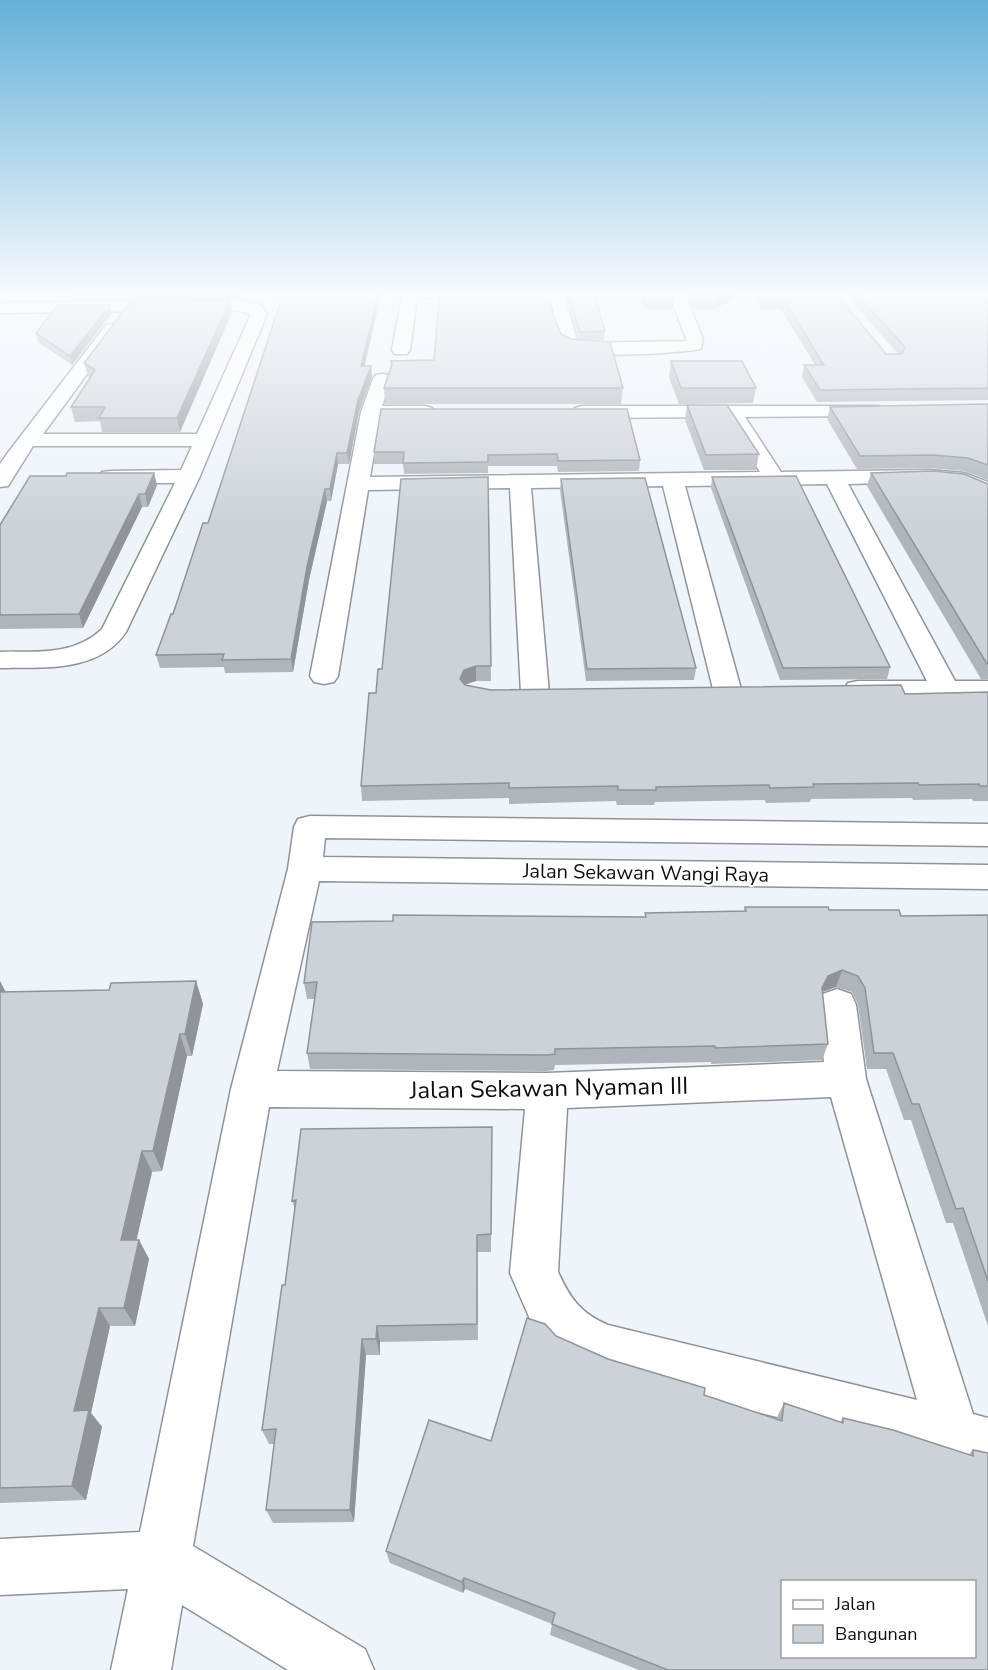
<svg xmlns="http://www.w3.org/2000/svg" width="988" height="1670" viewBox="0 0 988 1670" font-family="'Nunito Sans',sans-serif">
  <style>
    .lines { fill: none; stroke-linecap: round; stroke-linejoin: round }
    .minor-casing { stroke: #8f9399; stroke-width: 3 }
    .minor { fill: #fff; fill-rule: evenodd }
    .wall { fill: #b0b5bb }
    .shaded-wall { fill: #909398 }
    .building { fill: #cdd2d9; stroke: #909398; stroke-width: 1.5; fill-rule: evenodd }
    .labels { text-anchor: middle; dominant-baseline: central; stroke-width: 4.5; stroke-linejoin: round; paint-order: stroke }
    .street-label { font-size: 20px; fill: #0c0d10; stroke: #fff }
    .near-street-label { font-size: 24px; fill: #0c0d10; stroke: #fff }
  </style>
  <rect width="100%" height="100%" fill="#eff4fb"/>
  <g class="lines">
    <!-- minor casing -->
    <g class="minor-casing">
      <path id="minor" d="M403,291H808L800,296L686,297L703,339L701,349C682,353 574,360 562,348C555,340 552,310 549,299L417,298L410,350L407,354H395L392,350ZM670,297L687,341L578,343L565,299Z
        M236,300L261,305L267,314L200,476L126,632C98,673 44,667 0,668V652C36,651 74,656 102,629L175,483H110L102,482L99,477L102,472L110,471L181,470L192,446H33L8,486L0,487V464L7,454L106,325L112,324L120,329L43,434H197L251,314L236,310L0,313V303Z
        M382,374L388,375L391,379L382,406H425L432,408L435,412L432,416L425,418H380L370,477L760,472L725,417L582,418L575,416L572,412L575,408L582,406H879L882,410L879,414L872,416L745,417L781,472L929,470L964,473L988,482V497L960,485L929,482L848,484L955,681H988V697H858L848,695L844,689L848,683L858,681H927L827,484L685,486L741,689L737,695L727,697L717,695L713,689L663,486L531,488L549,693L545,699L535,702L525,699L521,693L510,488L368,490L338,676L334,682L324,684L314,682L310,676L361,412L373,379L376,375Z
        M310,816L988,824V846L325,838L323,857L988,865V889L319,881L277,1071L547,1073L824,1062L818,1005L823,994L837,989L851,994L856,1005L866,1079L973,1414L988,1418V1470L606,1374L555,1351L533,1326L510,1273L525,1109L269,1107L193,1546L365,1649L374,1670H288L182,1605L171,1670H111L128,1589L0,1595V1539L140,1532L231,1089L288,869L294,827L298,819ZM831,1097L917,1400L608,1325C580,1313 570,1298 558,1272L567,1108Z"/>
    </g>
    <!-- minor -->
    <use href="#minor" class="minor"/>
  </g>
  <!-- wall -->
  <path class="wall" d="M0,291H241L238,298L72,300L71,295H0Z
    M642,291L674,300L673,309H644L641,300Z
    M690,291H734L733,299L715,309H693L689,299Z
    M756,291H834L886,354H898L843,291H988V400L817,402L802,377L804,365H815L781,309H761L755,299Z
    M568,293L605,331L604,340H596L623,388L621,404H385L384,388L391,367V361L434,360L554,317L561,334L571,339H579L568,301Z
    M232,312L180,432H102L100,421L75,422L71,407L90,378L88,376L84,363Z
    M112,313L72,365L38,342L36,333Z
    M671,361L756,388L753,403L679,404L669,377Z
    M364,366H371L372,377L359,412L349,464H338L331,501H327L309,580L293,672L225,673L224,667L160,668L156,655L208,523Z
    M988,404V480L964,471L929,468L857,469L827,419L830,407Z
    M687,405L759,454L756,470H704L685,420Z
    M627,409L640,460L639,471L558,472L557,466H488V473L404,474L403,464H374V452Z
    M154,473L157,485L148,507H142L83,628L0,629V525L66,476Z
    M871,473L988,484V679H981L867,486Z
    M488,477L491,681H476L464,685H465L491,690L905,694L988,692V801H973L972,799L913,800L912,798L811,799L810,802L766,803L765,800L655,802L654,805H617L616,801L509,804V798L362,801L361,786L376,693L382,669Z
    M712,477L890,667L887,679L780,680L711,488Z
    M561,479L696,668L694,680L586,681L560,490Z
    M745,907L829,910L901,916L988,915V1326L953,1223H946L911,1120H904L886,1069H867L858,1005L852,992L836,987L822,992L828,1044L822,1060L711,1064V1062L555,1065L554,1070L547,1071L310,1069L307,1053L315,999H307L304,983L645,917V913L744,911Z
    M0,981L5,992L109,990L196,981L203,1004L192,1056H187L162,1171L152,1172L136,1240H139L149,1259L135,1326H110L91,1413L102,1427L86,1500L0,1503Z
    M492,1127L491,1252H477L478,1340L380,1342V1355H366L354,1522L273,1523L266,1510L274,1444H269L262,1430L285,1285L295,1209L292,1201Z
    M556,1336L608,1359L704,1395L776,1419L784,1403L840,1422L843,1418L968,1455L973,1450L988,1670H639L550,1635L552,1624L465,1589L463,1593L390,1563L386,1551L491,1441Z"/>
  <!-- shaded-wall -->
  <path class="shaded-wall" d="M237,291H241L238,298Z
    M379,291H382L362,377L361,366Z
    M720,291H734L733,299L715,309L717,292Z
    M230,300L232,312L180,432L177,418Z
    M110,305L112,313L72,365L70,356Z
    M371,366L372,377L359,412L349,464L347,453L358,400Z
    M337,453L338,464L331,501L330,489Z
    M154,473L157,485L148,507L145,494Z
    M325,489L327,501L309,580L293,672L291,659L307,567Z
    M139,494L142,507L83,628L79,614Z
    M476,666V681L464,685L460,679L464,670Z
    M842,970L836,987L822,992V988L828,976Z
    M0,981L11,1002H0Z
    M196,981L203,1004L192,1056L185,1034Z
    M180,1034L187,1056L162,1171L153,1151Z
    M142,1151L152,1172L132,1260L121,1240Z
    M139,1240L149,1259L135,1326L124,1308Z
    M99,1308L110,1326L91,1413L102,1427L86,1500L72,1486L74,1411Z
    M377,1326L380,1342V1355L376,1339Z
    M362,1339L366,1355L354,1522L350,1510Z
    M464,1578L465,1589L463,1593L462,1582Z"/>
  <!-- building -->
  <path class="building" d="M284,291H379L361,366H371L358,400L347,453H337L330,489H325L307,567L291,659L222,660L224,654L156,655L171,614H173L203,523H208Z
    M440,291H548L554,317L561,334L571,339L610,342L623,388H384L392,364L391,361L434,360Z
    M642,291H670L674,300H645Z
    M695,291H720L717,292H695Z
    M758,291H834L886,354H902L905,347L854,291H988V388L820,390L804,365H824L783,298H763Z
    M594,292L605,331L580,332L568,293Z
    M230,300L177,418H99L105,407H71L95,370L84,363L131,301Z
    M58,305H110L70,356L36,333Z
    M671,361H742L756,388H681Z
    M988,404V465L968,458L933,455L860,456L830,407Z
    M687,405H727L759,454L706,455Z
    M381,409H627L640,460L558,461L557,454L488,455V462L403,463L404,452H374Z
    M933,471L964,474L988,484V664H987L871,473Z
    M67,473H154L145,494H139L79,614L0,615V525L30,476H66Z
    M796,476L890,667L783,668L712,477Z
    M488,477L491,666H476L464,670L460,679L465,685L491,690L901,685L905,694L988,692V786H980L979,784L919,785L918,783L813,784L814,787L770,788L769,785L656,787V790H618V786L509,788V783L361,786L369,693H376L378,669H382L401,479Z
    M645,478L696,668L587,669L561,479Z
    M745,907H828L829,910H899L901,916L988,915V1281L963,1208L956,1209L919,1104H912L893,1053H874L865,988L858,976L842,970L828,976L822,988L828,1044L715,1048V1046L555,1049V1054L548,1055L307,1053L317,982L304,983L312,922L393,921V915L646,917L645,913L746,911Z
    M196,981L185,1034H180L153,1151H142L121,1240H139L124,1308H99L74,1411L89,1410L72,1486L0,1488V992L109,990L111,983Z
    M492,1127L491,1234L477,1235V1324L377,1326L376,1339H362L350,1510H266L276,1429L262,1430L282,1285H285L296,1200L292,1201L301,1129Z
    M527,1318L545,1324L556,1336L608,1359L705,1388L704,1395L782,1421L784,1403L843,1423V1418L893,1430L973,1456V1450L988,1453V1670H668L552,1624L555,1613L464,1578L462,1582L386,1551L429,1420L491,1441ZM783,1581H975V1656H783Z"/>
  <!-- sky -->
  <linearGradient id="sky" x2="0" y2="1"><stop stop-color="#64b0d8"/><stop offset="0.56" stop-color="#f8fafd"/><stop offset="1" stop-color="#f8fafd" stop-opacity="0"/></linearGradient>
  <rect width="988" height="524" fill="url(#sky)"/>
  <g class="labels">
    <!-- street labels -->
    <g class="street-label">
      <text transform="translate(646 873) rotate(1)">Jalan Sekawan Wangi Raya</text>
    </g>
    <!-- near-street labels -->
    <g class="near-street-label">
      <text transform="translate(549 1088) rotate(-1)">Jalan Sekawan Nyaman III</text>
    </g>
  </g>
  <!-- legend -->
  <rect x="781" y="1580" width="195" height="78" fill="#ffffff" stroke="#9e9e9f" stroke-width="1.5"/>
  <rect x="793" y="1600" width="30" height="9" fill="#ffffff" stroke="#9e9e9f" stroke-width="1.5"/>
  <text x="835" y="1610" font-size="18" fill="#0c0d10">Jalan</text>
  <rect x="793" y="1625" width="30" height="18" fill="#cdd2d9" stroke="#9e9e9f" stroke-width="1.5"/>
  <text x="835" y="1640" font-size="18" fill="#0c0d10">Bangunan</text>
</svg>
